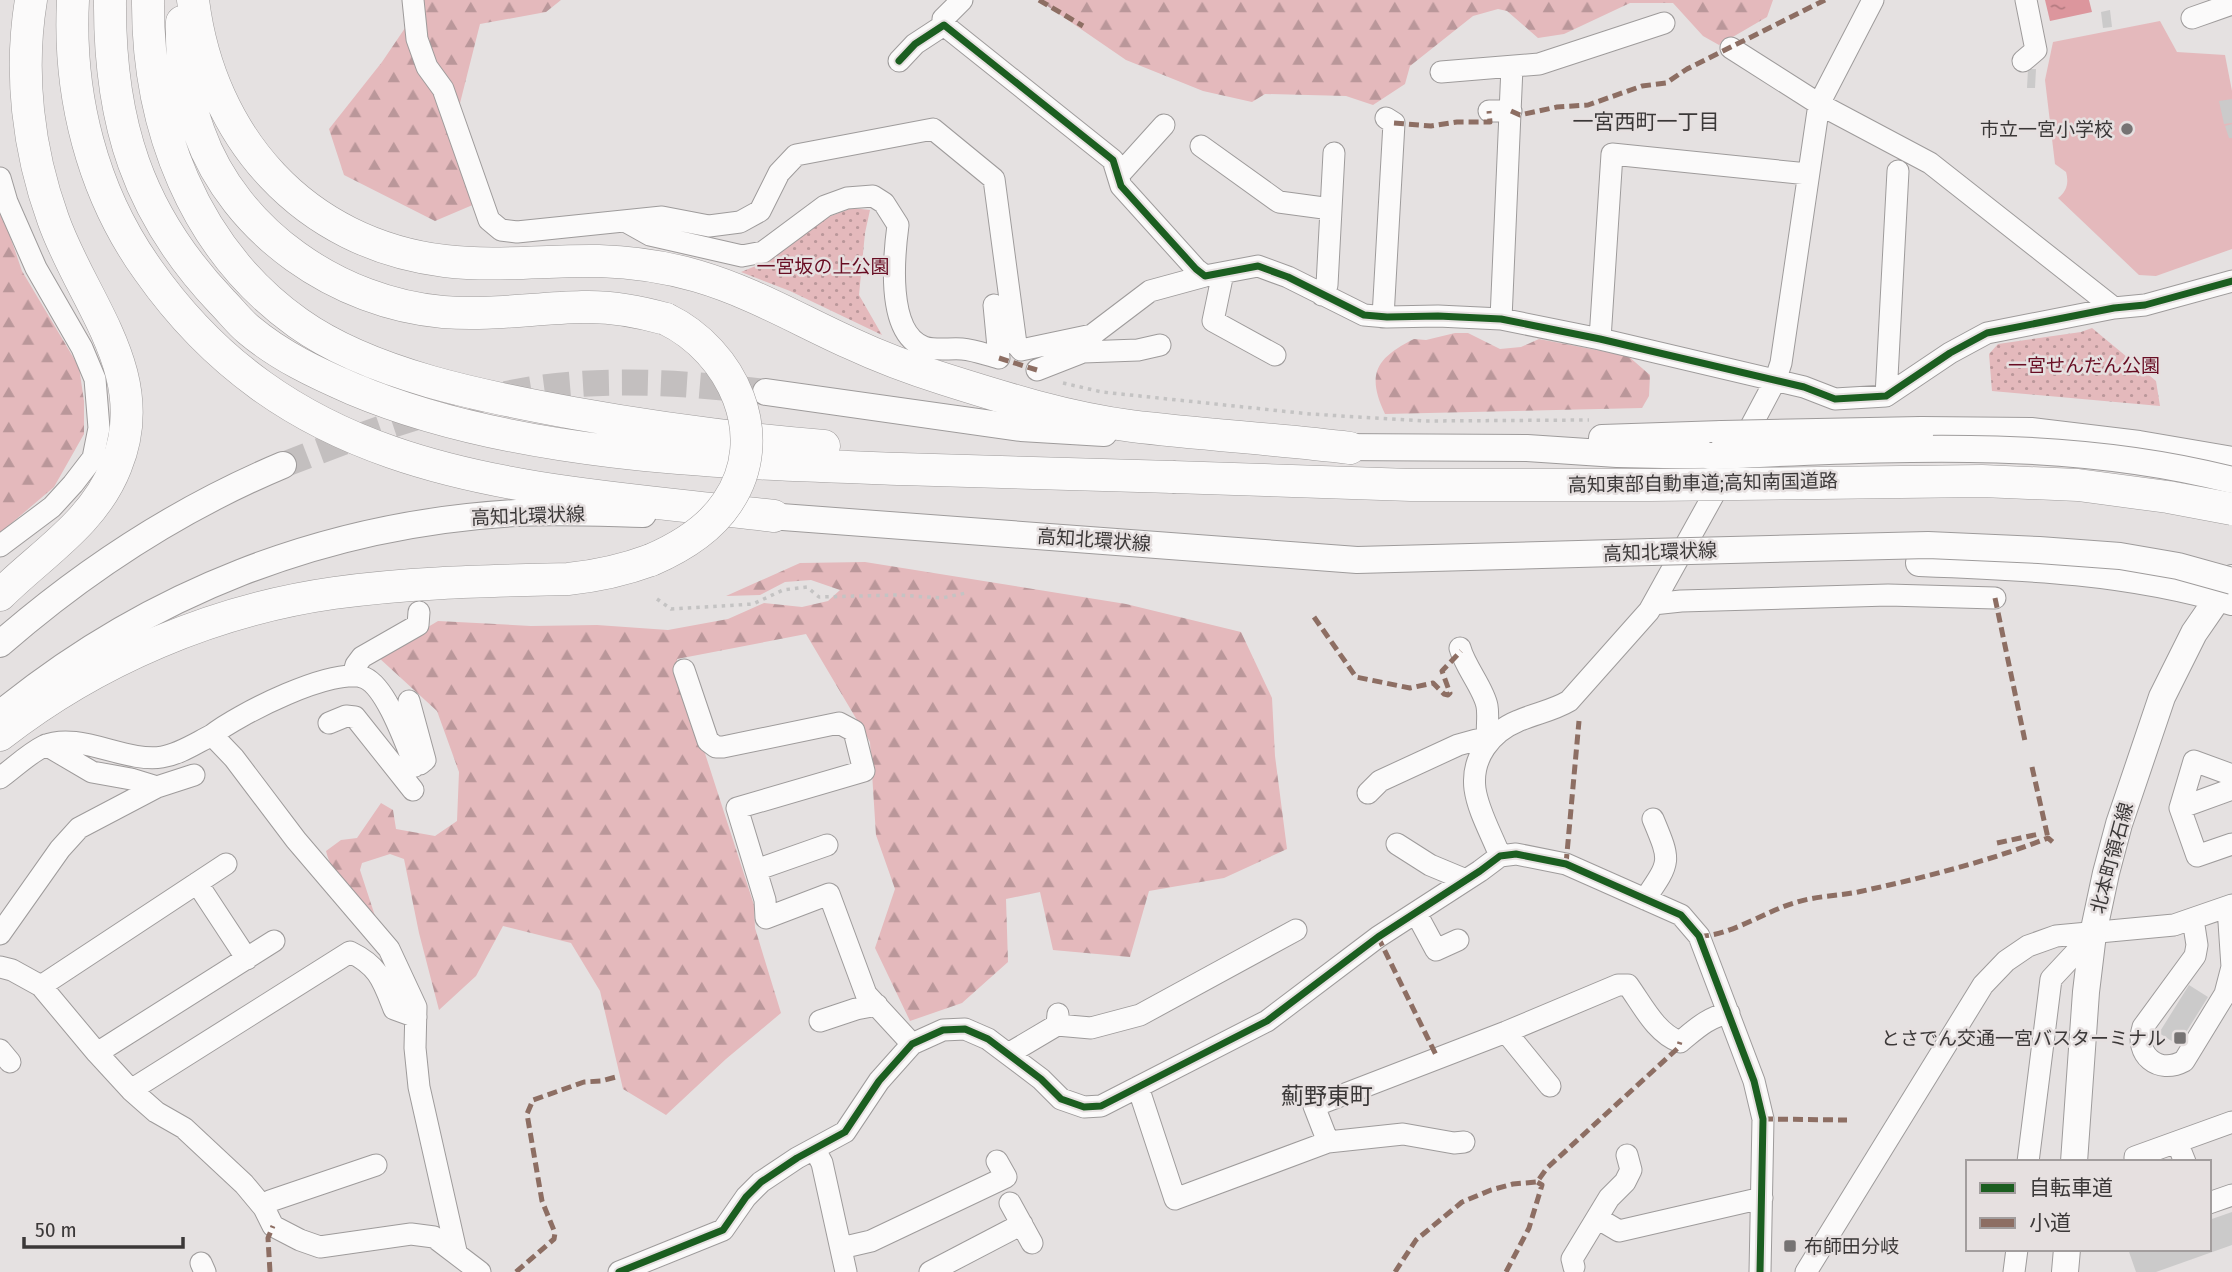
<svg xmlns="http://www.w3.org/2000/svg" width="2232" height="1272" viewBox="0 0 2232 1272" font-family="'Fira Sans Condensed','Noto Sans JP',sans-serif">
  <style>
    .forest { fill: url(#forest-firs) }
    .park { fill: url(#park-dots) }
    .pitch { fill: #e4b9bc }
    .water { fill: url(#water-ripples) }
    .building { fill: #cbcaca }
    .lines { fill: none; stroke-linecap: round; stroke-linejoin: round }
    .major-tunnel { stroke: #c3bfbf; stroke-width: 26; stroke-dasharray: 26 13; stroke-linecap: butt }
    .minor-casing { stroke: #9e9b9b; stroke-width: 23 }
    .major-casing { stroke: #9e9b9b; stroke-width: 28 }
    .highway-casing { stroke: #9e9b9b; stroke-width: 33 }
    .path { stroke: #c4c3c3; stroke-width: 3.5; stroke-dasharray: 3.5 5; stroke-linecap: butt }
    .minor { stroke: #fbfafa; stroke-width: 21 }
    .major { stroke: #fbfafa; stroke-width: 26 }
    .highway { stroke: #fbfafa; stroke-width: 32 }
    .major-bridge-casing { stroke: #9e9b9b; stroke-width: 28; stroke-linecap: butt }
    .highway-bridge-casing { stroke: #9e9b9b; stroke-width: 33; stroke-linecap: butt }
    .major-bridge { stroke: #fbfafa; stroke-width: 26 }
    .highway-bridge { stroke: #fbfafa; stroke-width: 32 }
    .quiet { stroke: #8d6e63; stroke-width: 5; stroke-dasharray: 10 5; stroke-linecap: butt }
    .cycleway-casing { stroke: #e6e0e0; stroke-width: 11 }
    .cycleway { stroke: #1b5e20; stroke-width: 7 }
    .poi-dot { fill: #767373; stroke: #e6e0e0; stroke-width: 2.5 }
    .labels { text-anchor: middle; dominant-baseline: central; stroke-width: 5; stroke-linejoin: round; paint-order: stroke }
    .poi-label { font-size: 19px; fill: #3b3838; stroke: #e6e0e0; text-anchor: end }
    .park-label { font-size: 19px; fill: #680d23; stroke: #e6e0e0 }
    .street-label { font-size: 19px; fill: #3b3838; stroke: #e6e0e0 }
    .neighbourhood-label { font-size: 21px; fill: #3b3838; stroke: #e6e0e0 }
    .quarter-label { font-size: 23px; fill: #3b3838; stroke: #e6e0e0 }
  </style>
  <defs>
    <pattern id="forest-firs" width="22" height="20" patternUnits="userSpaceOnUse" patternTransform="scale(1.75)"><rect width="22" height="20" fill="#e4b9bc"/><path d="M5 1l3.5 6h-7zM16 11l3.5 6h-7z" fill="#ba979a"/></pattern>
    <pattern id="park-dots" width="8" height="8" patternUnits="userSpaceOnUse" patternTransform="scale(1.75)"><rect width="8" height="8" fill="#e4b9bc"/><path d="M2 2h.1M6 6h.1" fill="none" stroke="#ba979a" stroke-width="1.8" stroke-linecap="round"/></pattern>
    <pattern id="water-ripples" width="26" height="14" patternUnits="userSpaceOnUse" patternTransform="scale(1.75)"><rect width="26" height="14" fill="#dc969d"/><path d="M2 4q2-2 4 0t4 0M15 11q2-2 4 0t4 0" fill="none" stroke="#b47b81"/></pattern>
  </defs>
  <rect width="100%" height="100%" fill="#e5e1e1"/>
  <!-- forest -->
  <path class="forest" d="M424,0H561L546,12L480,24L458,111L482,201L435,221L344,175L329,129L382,62Z
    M1045,0H1773L1767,17L1719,45L1703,36L1673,3H1630L1564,34L1538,38L1507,11L1498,9L1473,16L1410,66L1405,84L1373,105L1346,96L1265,94L1252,102L1203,91L1126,60L1043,3Z
    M0,207L22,271L79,367L84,401V434L54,487L0,533Z
    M1455,333H1468L1500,349L1521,347L1539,339L1628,356L1650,375L1649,396L1642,408L1385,414C1366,374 1376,358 1414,339L1426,340Z
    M865,562L1126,604L1241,632L1272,698L1275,756L1287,849L1224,878L1149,891L1130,957L1053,950L1040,892L1006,899L1008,962L962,1003L910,1021L875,948L895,889L876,835L870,742L806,634L677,659L680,676L754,905L755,928L781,1013L726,1059L666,1115L623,1089L600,991L571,943L503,926L476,976L439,1010L419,933L404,859L390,854L362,863L360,870L375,916C356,897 332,877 326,851L341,840L357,838L381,803L393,810L396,829L435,836L457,821L459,772L437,711L378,657L438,621L531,626L597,625L668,630L728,619L764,603L802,607L828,601L840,590L811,580L785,582L760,595L726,596L800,563Z"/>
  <!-- park -->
  <path class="park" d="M852,208L870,210L865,233L859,295L882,335L790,291L741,272L763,263L785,249L818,221Z
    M2092,328L2156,381L2160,406L1992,391L1989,354L1998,344L2081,332Z"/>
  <!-- pitch -->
  <path class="pitch" d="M2160,21L2177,52L2225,55L2232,91V249L2156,276L2139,275L2058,198C2067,191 2069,183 2066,172L2055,164L2045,80L2053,42Z"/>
  <!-- water -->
  <path class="water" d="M2045,0H2089L2092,12L2050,21Z"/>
  <!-- building -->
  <path class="building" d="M2110,10L2112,27L2103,28L2101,12Z
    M2028,69H2036L2035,88H2027Z
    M2232,99V123L2224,124L2219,101Z
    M2232,124V138H2229L2225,126Z
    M2189,985L2208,997L2178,1045L2159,1033Z
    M2232,1212V1245L2156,1272H2136L2128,1249H2209V1220Z"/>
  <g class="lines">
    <!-- major-tunnel -->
    <path class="major-tunnel" d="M283,465C362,434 442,405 527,390C606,377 687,383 766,392"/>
    <!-- minor casing -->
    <g class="minor-casing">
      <path id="minor" d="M413,0L417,39L427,67L443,89L489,220L501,230L517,232L662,217L709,226L740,222L760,211L779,173L796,155L933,129L994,179L1016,344L1021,350L1092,335L1150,291L1205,276
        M2192,18L2232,4
        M944,25L943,19L962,0
        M1731,48L1819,104L1930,163L2114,308
        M899,61L915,44L944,25L1113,160L1121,186L1196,269L1205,276L1258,266L1288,277L1364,315L1387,317L1438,316L1501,319L1600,339L1804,387L1835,399L1886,396L1950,353L1987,333L2114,308L2145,305L2232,281
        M2023,61L2036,50L2026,0
        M1441,72L1539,64L1664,23
        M1489,111H1511
        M1201,146L1279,202L1331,209
        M1118,176L1164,125
        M0,178L7,202L36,268L82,348L95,379L99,428L93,458L73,484L52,507L0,546
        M625,221L650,235L742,256L763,252L825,206L847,198L873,196L884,203L898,225C894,255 886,333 924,347C935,351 950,348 962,349C975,350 987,355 999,358L994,305
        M1223,273L1213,321L1275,355
        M1322,295L1327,285L1334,153
        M1383,317L1394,123L1386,118
        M1501,319L1512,67
        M1600,339L1612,154L1808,174
        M1083,352L1138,350L1160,345
        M1037,370L1083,352L1081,341
        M1886,396L1898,171
        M1741,445L1775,381L1781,363L1819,104L1873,0
        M1653,604L1681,601L1888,595L1995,598
        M684,670L708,741L716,747H723L839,723L854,731L864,771L737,808L765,900L766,918L829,894L866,994L912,1044
        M353,676L356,665L362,657L418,625L419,612
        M409,701L425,760L420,764
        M329,723L346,716L355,717L413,790
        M212,735C237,715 335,665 365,678C387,688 406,745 415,766
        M46,745L92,772L131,779L157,787
        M2232,775L2194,761L2180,808L2197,856L2232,844
        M0,778C14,768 28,754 44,746C79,731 125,763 162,757C180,754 196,743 212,735L234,758L296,840L389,949L416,1007L415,1048L419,1087L456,1251
        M1368,793L1380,781L1458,745L1476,740H1488C1486,729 1489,717 1487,706C1484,689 1465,667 1460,648
        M2180,808L2232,789
        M1397,844L1430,865L1466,880
        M1500,856C1492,835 1478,811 1475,789C1471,758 1491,732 1518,721C1536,713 1552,711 1569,701L1649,611L1724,476
        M756,870L827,845
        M197,883L247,959
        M1645,899C1671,861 1671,862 1653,819
        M1416,913L1436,950L1458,940
        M2193,919L2197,945L2195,956L2143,1027C2134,1055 2158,1075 2184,1061L2225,994L2232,967L2228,907
        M0,934L60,849L79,828L157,787L194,775
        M0,967L12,970L41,986L97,1053L131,1090L156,1112L184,1128L244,1184L264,1208L273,1226L300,1240L320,1247L411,1234L434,1237L480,1272
        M41,986L226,864
        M820,1021L856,1009L877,1005
        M1057,1025L1091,1028L1140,1015L1296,930
        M1506,1032L1550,1086
        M0,1050L10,1062
        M97,1053L274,941
        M1008,1054L1057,1025L1058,1014
        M1138,1087L1175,1199L1328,1142L1314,1106L1506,1032L1618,985H1628C1643,1006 1656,1033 1680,1042C1696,1029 1708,1017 1729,1013
        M131,1090L350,952C379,966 383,981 394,1009L416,1017
        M1328,1142L1403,1134L1454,1143L1464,1142
        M2177,1142L2185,1162
        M815,1150L822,1163L846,1272
        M2028,1162L2051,979L2093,934
        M2135,1162V1157L2232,1122
        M1010,1203L1032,1243
        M2209,1203L2232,1195
        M264,1208L270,1201L376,1165
        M1597,1218L1619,1231L1762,1198
        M841,1248L871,1241L1006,1177L997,1161
        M201,1263L205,1272
        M1574,1267L1572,1259L1609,1198L1625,1182L1631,1170L1627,1155
        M619,1272L723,1230L746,1197L761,1182L797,1158L845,1132L879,1081L912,1044L943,1030L965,1029L988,1039L1041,1079L1061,1099L1084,1107L1101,1106L1267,1021L1378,937L1480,871L1500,856L1516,854L1566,864L1681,915L1699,936L1754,1081L1763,1119L1760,1272
        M930,1272L1022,1224
        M1806,1272L1983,985L2006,961L2028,946L2056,936L2174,925L2232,905
        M2014,1272L2017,1249"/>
    </g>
    <!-- major casing -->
    <g class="major-casing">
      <path id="major" d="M766,392L1021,428L1104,433
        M1921,430L2031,431L2139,444L2232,460
        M1602,438L1722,434
        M1331,447L1527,448L1617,454L1710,456
        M755,515L1357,560L1651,552
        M1919,563C2024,567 2130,571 2232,602
        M0,644C85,570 178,509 283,465
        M0,714C148,593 324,524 516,513C558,511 601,513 643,514
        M2074,1162L2086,992L2093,934L2106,873L2119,824L2162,697L2194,633L2232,578
        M2065,1272L2067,1249"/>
    </g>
    <!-- highway casing -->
    <g class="highway-casing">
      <path id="highway" d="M73,0C68,95 92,192 148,270C301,488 535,487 774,516
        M110,0C109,121 137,213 222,302C231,311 239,322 249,330C280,356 316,373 353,389C517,458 724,463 901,469C991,471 1082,474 1173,477
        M148,0C147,125 193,248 298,323C371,375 485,397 573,413C656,428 740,439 824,446
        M193,0C210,138 304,244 445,261C496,267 548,260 599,261C632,262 666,267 697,276C752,292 799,320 850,343C880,357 912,369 944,379C1004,398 1068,418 1131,426C1204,435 1278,439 1350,448
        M182,22C181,60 186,97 199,132C235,233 339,303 443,312C489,316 536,308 582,307C611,306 638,311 666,319
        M0,595C41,554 94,523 116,466C154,374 82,302 53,219C28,150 19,73 31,0
        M0,735C96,660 214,610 334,593C412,582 490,581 568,579C597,576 624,570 651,560"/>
    </g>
    <!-- path -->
    <path class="path" d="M1063,383L1102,392L1310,414L1424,421L1589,420
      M657,599L671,609L753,604L783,590L807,587L819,597L898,595L942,598L966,593"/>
    <!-- minor -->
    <use href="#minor" class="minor"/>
    <!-- major -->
    <use href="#major" class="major"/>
    <!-- highway -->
    <use href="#highway" class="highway"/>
    <!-- major-bridge casing -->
    <g class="major-bridge-casing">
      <path id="major-bridge" d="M1722,434L1921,430
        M1710,456C1884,449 2061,436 2232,480
        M1651,552L1928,545L2039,550L2120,556L2178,566L2232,581"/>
    </g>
    <!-- highway-bridge casing -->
    <g class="highway-bridge-casing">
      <path id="highway-bridge" d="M1173,477L1411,485H1651L1982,481L2078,485L2168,497L2232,509
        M651,560C681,547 709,530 727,503C773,436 732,351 666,319"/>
    </g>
    <!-- major-bridge -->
    <use href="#major-bridge" class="major-bridge"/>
    <!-- highway-bridge -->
    <use href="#highway-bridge" class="highway-bridge"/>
    <!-- quiet -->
    <path class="quiet" d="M1039,0L1083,26
      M1511,111L1520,115L1557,107L1588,105L1642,86L1666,83L1687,69L1825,0
      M1394,123L1431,126L1457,122H1490L1489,111
      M999,358L1037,370
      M1995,598L2025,741
      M1314,617L1356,677L1410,688L1433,683L1444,694L1448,695L1450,693L1442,671L1461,651
      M2032,767L2048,838
      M1997,843L2039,834
      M1566,864L1579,721
      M1699,936C1728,937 1766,911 1794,903C1815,896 1837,896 1858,892C1922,878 1987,862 2048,838L2056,845
      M1378,937L1437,1057
      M1763,1119L1847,1120
      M270,1272L268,1238L273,1226
      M516,1272L554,1239L555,1233L542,1201L527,1114L533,1100L584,1082L601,1081L616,1077
      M1395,1272L1416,1240L1462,1202L1491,1190L1513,1184L1537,1182L1547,1168L1678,1048L1680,1042
      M1506,1272L1529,1228L1542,1185L1537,1182"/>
    <!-- cycleway casing -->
    <g class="cycleway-casing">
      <path id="cycleway" d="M899,61L915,44L944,25L1113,160L1121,186L1196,269L1205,276L1258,266L1288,277L1364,315L1387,317L1438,316L1501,319L1600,339L1804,387L1835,399L1886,396L1950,353L1987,333L2114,308L2145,305L2232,281
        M619,1272L723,1230L746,1197L761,1182L797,1158L845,1132L879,1081L912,1044L943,1030L965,1029L988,1039L1041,1079L1061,1099L1084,1107L1101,1106L1267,1021L1378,937L1480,871L1500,856L1516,854L1566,864L1681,915L1699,936L1754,1081L1763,1119L1760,1272"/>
    </g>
    <!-- cycleway -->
    <use href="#cycleway" class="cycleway"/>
  </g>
  <!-- markers -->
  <g class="poi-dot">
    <circle cx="2127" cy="129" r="7"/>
    <rect x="2173" y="1031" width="14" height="14" rx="3.5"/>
    <rect x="1783" y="1239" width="14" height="14" rx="3.5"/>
  </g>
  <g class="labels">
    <!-- poi labels -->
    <g class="poi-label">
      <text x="2113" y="129">市立一宮小学校</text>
      <text x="2166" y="1038">とさでん交通一宮バスターミナル</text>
      <text x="1804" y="1246" text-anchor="start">布師田分岐</text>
    </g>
    <!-- park labels -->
    <g class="park-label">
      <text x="823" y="266">一宮坂の上公園</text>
      <text x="2084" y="365">一宮せんだん公園</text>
    </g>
    <!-- street labels -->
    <g class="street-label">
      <text transform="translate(1703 483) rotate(-1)">高知東部自動車道;高知南国道路</text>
      <text transform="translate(528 516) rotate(-2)">高知北環状線</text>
      <text transform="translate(1094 540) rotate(4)">高知北環状線</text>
      <text transform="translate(1660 552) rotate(-2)">高知北環状線</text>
      <text transform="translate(2112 858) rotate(-75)">北本町領石線</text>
    </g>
    <!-- neighbourhood labels -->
    <g class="neighbourhood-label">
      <text x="1646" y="122">一宮西町一丁目</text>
    </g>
    <!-- quarter labels -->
    <g class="quarter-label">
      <text x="1327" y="1096">薊野東町</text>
    </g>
  </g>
  <!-- legend -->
  <rect x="1966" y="1160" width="245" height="91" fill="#e6e0e0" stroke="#a29d9d" stroke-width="2"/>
  <rect x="1980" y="1183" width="35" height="10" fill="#1b5e20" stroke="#a29d9d" stroke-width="2"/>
  <text x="2029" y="1195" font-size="21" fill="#3b3838">自転車道</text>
  <rect x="1980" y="1218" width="35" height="10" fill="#8d6e63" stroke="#a29d9d" stroke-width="2"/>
  <text x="2029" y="1230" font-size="21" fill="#3b3838">小道</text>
  <!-- scale -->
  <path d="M24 1237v10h159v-10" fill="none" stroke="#3b3838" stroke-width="3.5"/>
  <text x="35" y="1237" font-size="21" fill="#3b3838" stroke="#e6e0e0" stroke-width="5" paint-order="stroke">50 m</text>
</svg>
